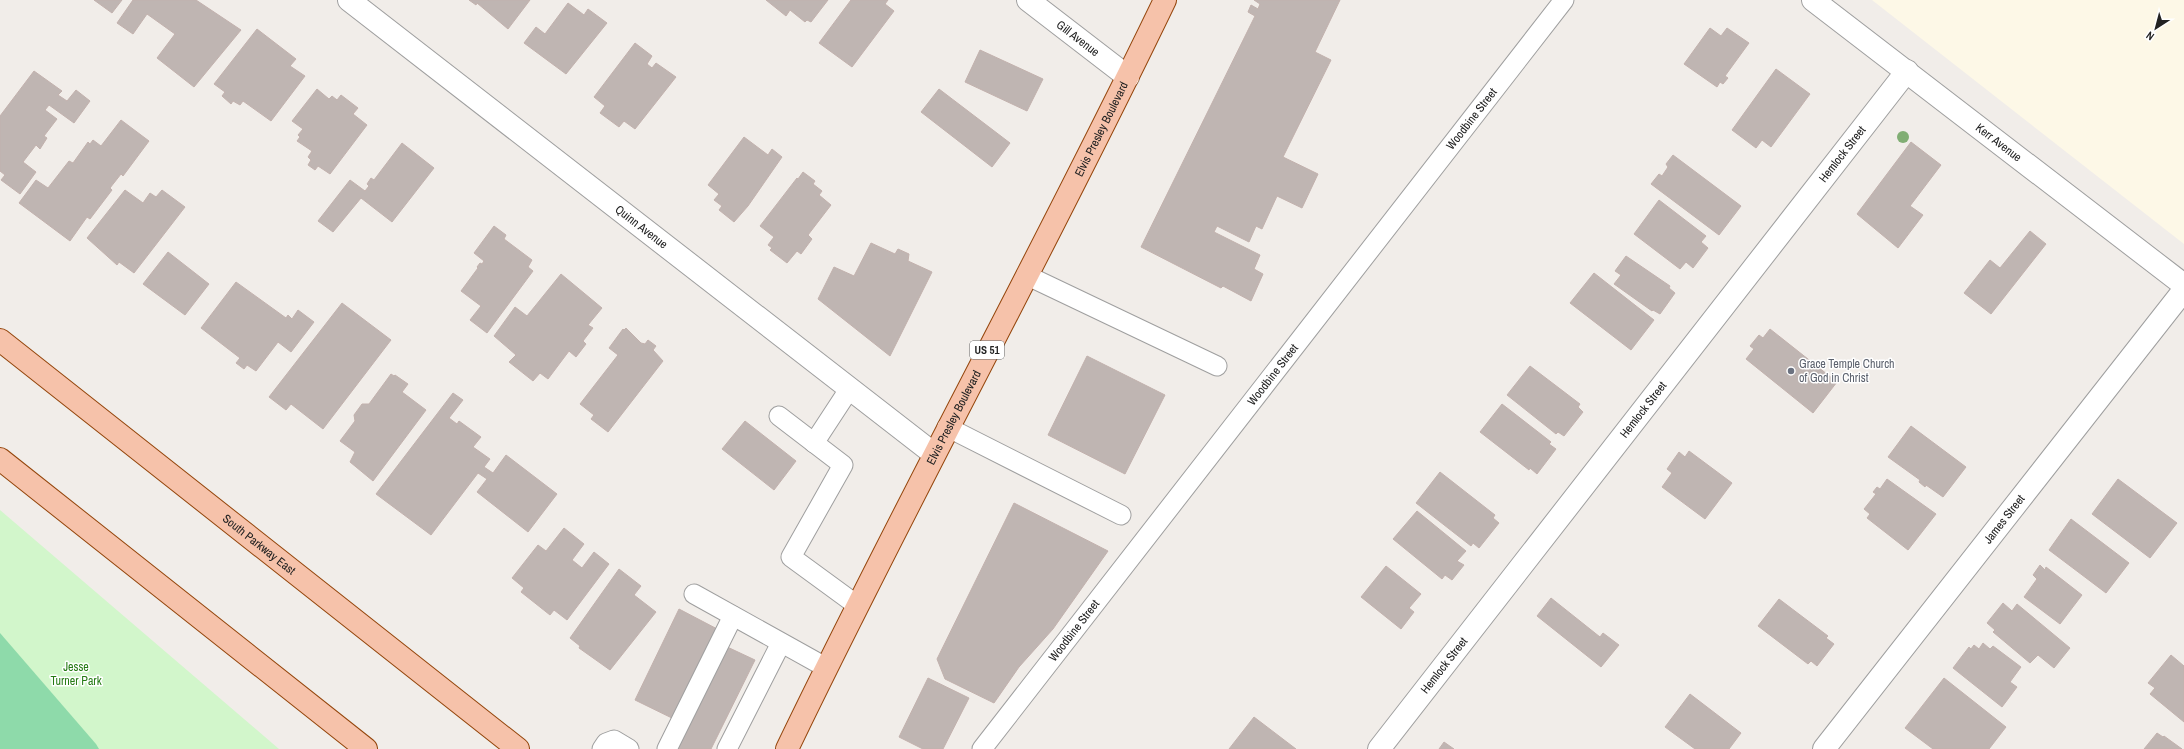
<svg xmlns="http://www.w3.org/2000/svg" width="2184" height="749" viewBox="0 0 2184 749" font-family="'Archivo Narrow',sans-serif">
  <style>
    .education { fill: #fdf8e7 }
    .park { fill: #d2f6cb }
    .pitch { fill: #8edaaa }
    .building { fill: #bfb5b2; stroke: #c2b1ad }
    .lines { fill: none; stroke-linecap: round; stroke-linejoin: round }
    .service-casing { stroke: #9f9f9f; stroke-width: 21 }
    .minor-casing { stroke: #9f9f9f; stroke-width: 24 }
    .tertiary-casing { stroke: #9f9f9f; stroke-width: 24 }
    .primary-casing { stroke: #94450b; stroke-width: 24 }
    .service { stroke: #fff; stroke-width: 19 }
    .minor { stroke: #fff; stroke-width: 22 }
    .tertiary { stroke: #fff; stroke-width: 22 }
    .primary { stroke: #f6c2aa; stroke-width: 22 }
    .tree { fill: #81ae74 }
    .worship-dot { fill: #6b7280; stroke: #fff; stroke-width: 1.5 }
    .labels { text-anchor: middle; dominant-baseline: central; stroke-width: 3; stroke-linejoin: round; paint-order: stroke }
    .shield { fill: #fff; stroke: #646464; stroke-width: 1 }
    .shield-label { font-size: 11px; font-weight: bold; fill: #222 }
    .street-label { font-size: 12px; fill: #222; stroke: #fff }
    .worship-label { font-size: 12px; fill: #5b616d; stroke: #fff; text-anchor: start }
    .park-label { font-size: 12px; fill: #257b14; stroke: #fff }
  </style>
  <rect width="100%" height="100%" fill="#f1ede9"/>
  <!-- education -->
  <path class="education" d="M1872,0H2184V244Z"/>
  <!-- park -->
  <path class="park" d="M0,510L279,749H0Z"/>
  <!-- pitch -->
  <path class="pitch" d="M0,633L96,744L99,749H0Z"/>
  <!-- building -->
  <path class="building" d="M94,0H122L112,13Z
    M133,0H196L241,30L194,87L157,58L175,34L147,14L133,34L117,23Z
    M469,0H530L508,29L477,3L476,5Z
    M766,0H828L811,22L807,20L805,22L790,10L786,16Z
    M851,0H888L885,4L894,11L852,67L819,43Z
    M1340,0L1315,52L1331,60L1283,157L1318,174L1302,208L1277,196L1262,229L1256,226L1249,242L1217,226L1214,232L1260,255L1254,269L1263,274L1251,301L1223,286L1221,288L1141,247L1255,16L1248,12L1251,5L1258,9L1260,4L1254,0Z
    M568,3L584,15L588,9L607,23L566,74L524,43L536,27L545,34Z
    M1710,28L1721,36L1727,28L1749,43L1725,76L1728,78L1723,84L1720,82L1717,87L1684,64Z
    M257,29L296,59L290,66L305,76L271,121L243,101L240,105L233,101L231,104L222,96L225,92L214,84Z
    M635,43L652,56L647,64L652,68L656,63L676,77L635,129L624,121L619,127L600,113L605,106L594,97Z
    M980,50L1043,79L1027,111L965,82Z
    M1776,69L1810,94L1771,147L1762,140L1756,148L1732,130Z
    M34,71L62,91L58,95L67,101L76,90L90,101L74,123L49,105L45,110L57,119L44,136L47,138L40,149L36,145L23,162L36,172L20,194L1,180L5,175L0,171V116Z
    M317,89L329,99L332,96L337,100L341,95L358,108L353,114L367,125L330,174L318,166L315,170L308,165L311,160L308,157L312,151L297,141L300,137L298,135L303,129L292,121Z
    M939,89L1010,143L992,167L921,112Z
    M121,120L149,141L123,176L121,174L110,188L112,190L90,219L87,217L70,241L19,203L36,180L48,188L69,161L73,163L88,142L90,144L93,140L101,146Z
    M744,137L768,155L772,149L782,157L748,206L734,222L719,210L722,206L714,200L719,194L708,185Z
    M1911,142L1941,165L1910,206L1923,215L1898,248L1857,214Z
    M402,143L434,168L392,222L361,198L333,232L318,221L350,180L365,191L369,186L367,184L371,178L374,180Z
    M1673,155L1741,206L1719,235L1651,184L1659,174L1662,176L1668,167L1666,164Z
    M803,172L815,181L813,184L822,191L819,195L831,205L808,235L812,239L801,254L797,251L787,263L770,250L772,248L768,245L774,237L760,226L797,178L798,179Z
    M125,190L143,203L150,193L156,197L162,190L185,207L134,273L119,262L117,265L87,238Z
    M1659,200L1706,236L1701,242L1708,248L1693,268L1686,262L1680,269L1634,234Z
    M494,226L506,235L504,239L532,260L528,267L533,271L487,333L470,320L481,306L461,291L478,268L477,267L480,263L482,264L484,261L474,253Z
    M2030,231L2046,244L1991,314L1964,293L1990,260L2000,268Z
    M871,243L895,254L898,249L909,254L908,261L932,272L890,356L818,299L834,267L854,276Z
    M168,252L209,284L185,315L143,284Z
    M1626,256L1670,286L1669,288L1675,293L1660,314L1653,310L1652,311L1614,284L1621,275L1615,271Z
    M1594,273L1654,320L1631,350L1570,303Z
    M561,274L602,308L588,325L593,328L583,341L586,344L576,357L569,351L548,379L540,373L533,381L509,362L516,355L494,336L515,307L527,316Z
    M236,282L286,318L288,315L292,319L298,310L314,322L291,352L278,342L256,371L247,365L244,369L236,363L240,358L201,328Z
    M342,303L391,340L323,429L291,404L286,410L269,397Z
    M626,328L641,343L645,344L648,340L656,346L653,350L663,361L608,432L591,419L594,415L580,404L618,355L609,348L623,329L624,330Z
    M1770,329L1837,382L1813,413L1746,359L1754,349L1750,346L1759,335L1763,338Z
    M1087,356L1165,395L1125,474L1048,435Z
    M1530,366L1580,404L1578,407L1583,412L1564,436L1558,432L1556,434L1507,395Z
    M391,374L394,376L395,375L408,384L402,392L426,410L373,481L350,462L355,452L340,441L355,421L354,415L362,404H369Z
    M453,393L463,400L449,418L457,424L459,421L481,437L473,447L490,459L484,467L493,473L506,455L557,494L528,532L477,492L487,479L478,473L431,535L376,494Z
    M1502,404L1551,442L1549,444L1556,449L1537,474L1530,468L1529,470L1480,432Z
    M745,421L796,461L774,490L722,449Z
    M1911,426L1966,467L1943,497L1926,485L1925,487L1919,482L1920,480L1888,457Z
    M1689,451L1732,483L1705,519L1662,487L1672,473L1667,469L1679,452L1685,457Z
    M1440,472L1495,515L1493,518L1499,523L1479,548L1473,543L1471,546L1416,503Z
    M1887,479L1936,514L1908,550L1867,518L1870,514L1864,509L1876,494L1873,492L1877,487L1880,489Z
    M2118,479L2177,523L2150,558L2092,514Z
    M1014,503L1108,551L1053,629L1019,667L994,703L945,679L937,659Z
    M1417,511L1466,551L1457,561L1464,565L1452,580L1445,575L1442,579L1393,539Z
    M2071,519L2129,563L2106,593L2049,550Z
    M564,528L584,544L572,560L582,568L594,552L609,564L567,620L554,610L550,615L521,592L524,588L512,578L538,545L546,551Z
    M2040,565L2045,570L2046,567L2082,595L2060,624L2024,597L2037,579L2033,575Z
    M1386,566L1421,594L1409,608L1414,612L1401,629L1361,597Z
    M619,569L641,586L634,595L656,612L610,670L579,648L580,646L570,638Z
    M1551,598L1600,637L1603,633L1619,645L1601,667L1537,616Z
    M1779,599L1828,636L1826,638L1834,644L1817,666L1811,661L1808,664L1758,626Z
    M2003,603L2012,611L2017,604L2070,648L2054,668L2038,655L2030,663L1993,632L1995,630L1987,623Z
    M679,609L721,631L678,721L635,700Z
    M1983,643L1990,649L1993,646L2021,667L2010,682L2017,687L2002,707L1953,668L1969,647L1971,649L1974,645L1979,649Z
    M723,645L755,660L711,749H672Z
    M2171,655L2184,666V722L2150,694L2155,688L2148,683Z
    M928,678L969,698L943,749H923L899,737Z
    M1944,678L2006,727L1989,749H1933L1905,728Z
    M1690,694L1741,733L1729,749H1695L1665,727Z
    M1254,717L1296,749H1229Z
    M2157,733L2163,737L2164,736L2182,749H2144Z
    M1444,742L1454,749H1439Z"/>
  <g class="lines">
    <!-- service casing -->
    <g class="service-casing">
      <g id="service">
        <path d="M1026,275L1217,366"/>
        <path d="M779,416L843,465L791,557L858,606"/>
        <path d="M947,427L1121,515"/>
        <path d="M814,443L850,388"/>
        <path d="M694,594L827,668"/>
        <path d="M602,749L606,743L614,740L629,749"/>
        <path d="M667,749L733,616"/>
        <path d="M727,749L781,643"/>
        <path id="s1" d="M982,749L1564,0"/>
      </g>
    </g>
    <!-- minor casing -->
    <g class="minor-casing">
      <g id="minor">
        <path id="s2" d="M349,0L934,454"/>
        <path id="s3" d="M1028,0L1128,77"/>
        <path id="s4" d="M1379,749L1907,71"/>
        <path id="s5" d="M1824,749L2184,290"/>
      </g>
    </g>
    <!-- tertiary casing -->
    <g class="tertiary-casing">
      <g id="tertiary">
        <path id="s6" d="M1813,0L2184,285"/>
      </g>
    </g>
    <!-- primary casing -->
    <g class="primary-casing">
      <g id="primary">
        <path id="s7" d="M0,340L518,749"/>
        <path d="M0,459L366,749"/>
        <path id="s8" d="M787,749C908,497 1044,252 1165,0"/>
      </g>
    </g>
    <!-- service -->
    <use href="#service" class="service"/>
    <!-- minor -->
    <use href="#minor" class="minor"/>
    <!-- tertiary -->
    <use href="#tertiary" class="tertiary"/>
    <!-- primary -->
    <use href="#primary" class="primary"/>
  </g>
  <!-- trees -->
  <circle class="tree" cx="1903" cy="137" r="6"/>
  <!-- markers -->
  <circle class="worship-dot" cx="1791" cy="371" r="4"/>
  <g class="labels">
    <!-- shield labels -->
    <rect class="shield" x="970" y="341" width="34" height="18" rx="3"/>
    <g class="shield-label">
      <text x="987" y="350">US 51</text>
    </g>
    <!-- street labels -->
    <g class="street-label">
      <text stroke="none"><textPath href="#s3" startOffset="63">Gill Avenue</textPath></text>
      <text stroke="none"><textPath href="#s1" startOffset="798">Woodbine Street</textPath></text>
      <text stroke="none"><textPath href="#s8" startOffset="695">Elvis Presley Boulevard</textPath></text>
      <text stroke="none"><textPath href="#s6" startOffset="234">Kerr Avenue</textPath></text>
      <text stroke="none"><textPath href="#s4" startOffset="754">Hemlock Street</textPath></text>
      <text stroke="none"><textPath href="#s2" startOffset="370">Quinn Avenue</textPath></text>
      <text stroke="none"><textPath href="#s1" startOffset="474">Woodbine Street</textPath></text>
      <text stroke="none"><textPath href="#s4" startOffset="430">Hemlock Street</textPath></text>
      <text stroke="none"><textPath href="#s8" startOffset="371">Elvis Presley Boulevard</textPath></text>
      <text stroke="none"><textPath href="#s5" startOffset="292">James Street</textPath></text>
      <text stroke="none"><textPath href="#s7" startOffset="330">South Parkway East</textPath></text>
      <text stroke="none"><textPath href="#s1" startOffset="150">Woodbine Street</textPath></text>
      <text stroke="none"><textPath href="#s4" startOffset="106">Hemlock Street</textPath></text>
    </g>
    <!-- worship labels -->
    <g class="worship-label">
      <text x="1799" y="364">Grace Temple Church<tspan x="1799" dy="14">of God in Christ</tspan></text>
    </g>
    <!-- park labels -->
    <g class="park-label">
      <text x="76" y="667">Jesse<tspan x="76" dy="14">Turner Park</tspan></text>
    </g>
  </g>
  <!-- north arrow -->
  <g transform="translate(2156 28) rotate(216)" stroke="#ffffff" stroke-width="3" paint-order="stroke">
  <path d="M0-3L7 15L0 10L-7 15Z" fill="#222222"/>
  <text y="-6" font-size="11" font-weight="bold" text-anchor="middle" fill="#222222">N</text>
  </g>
</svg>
